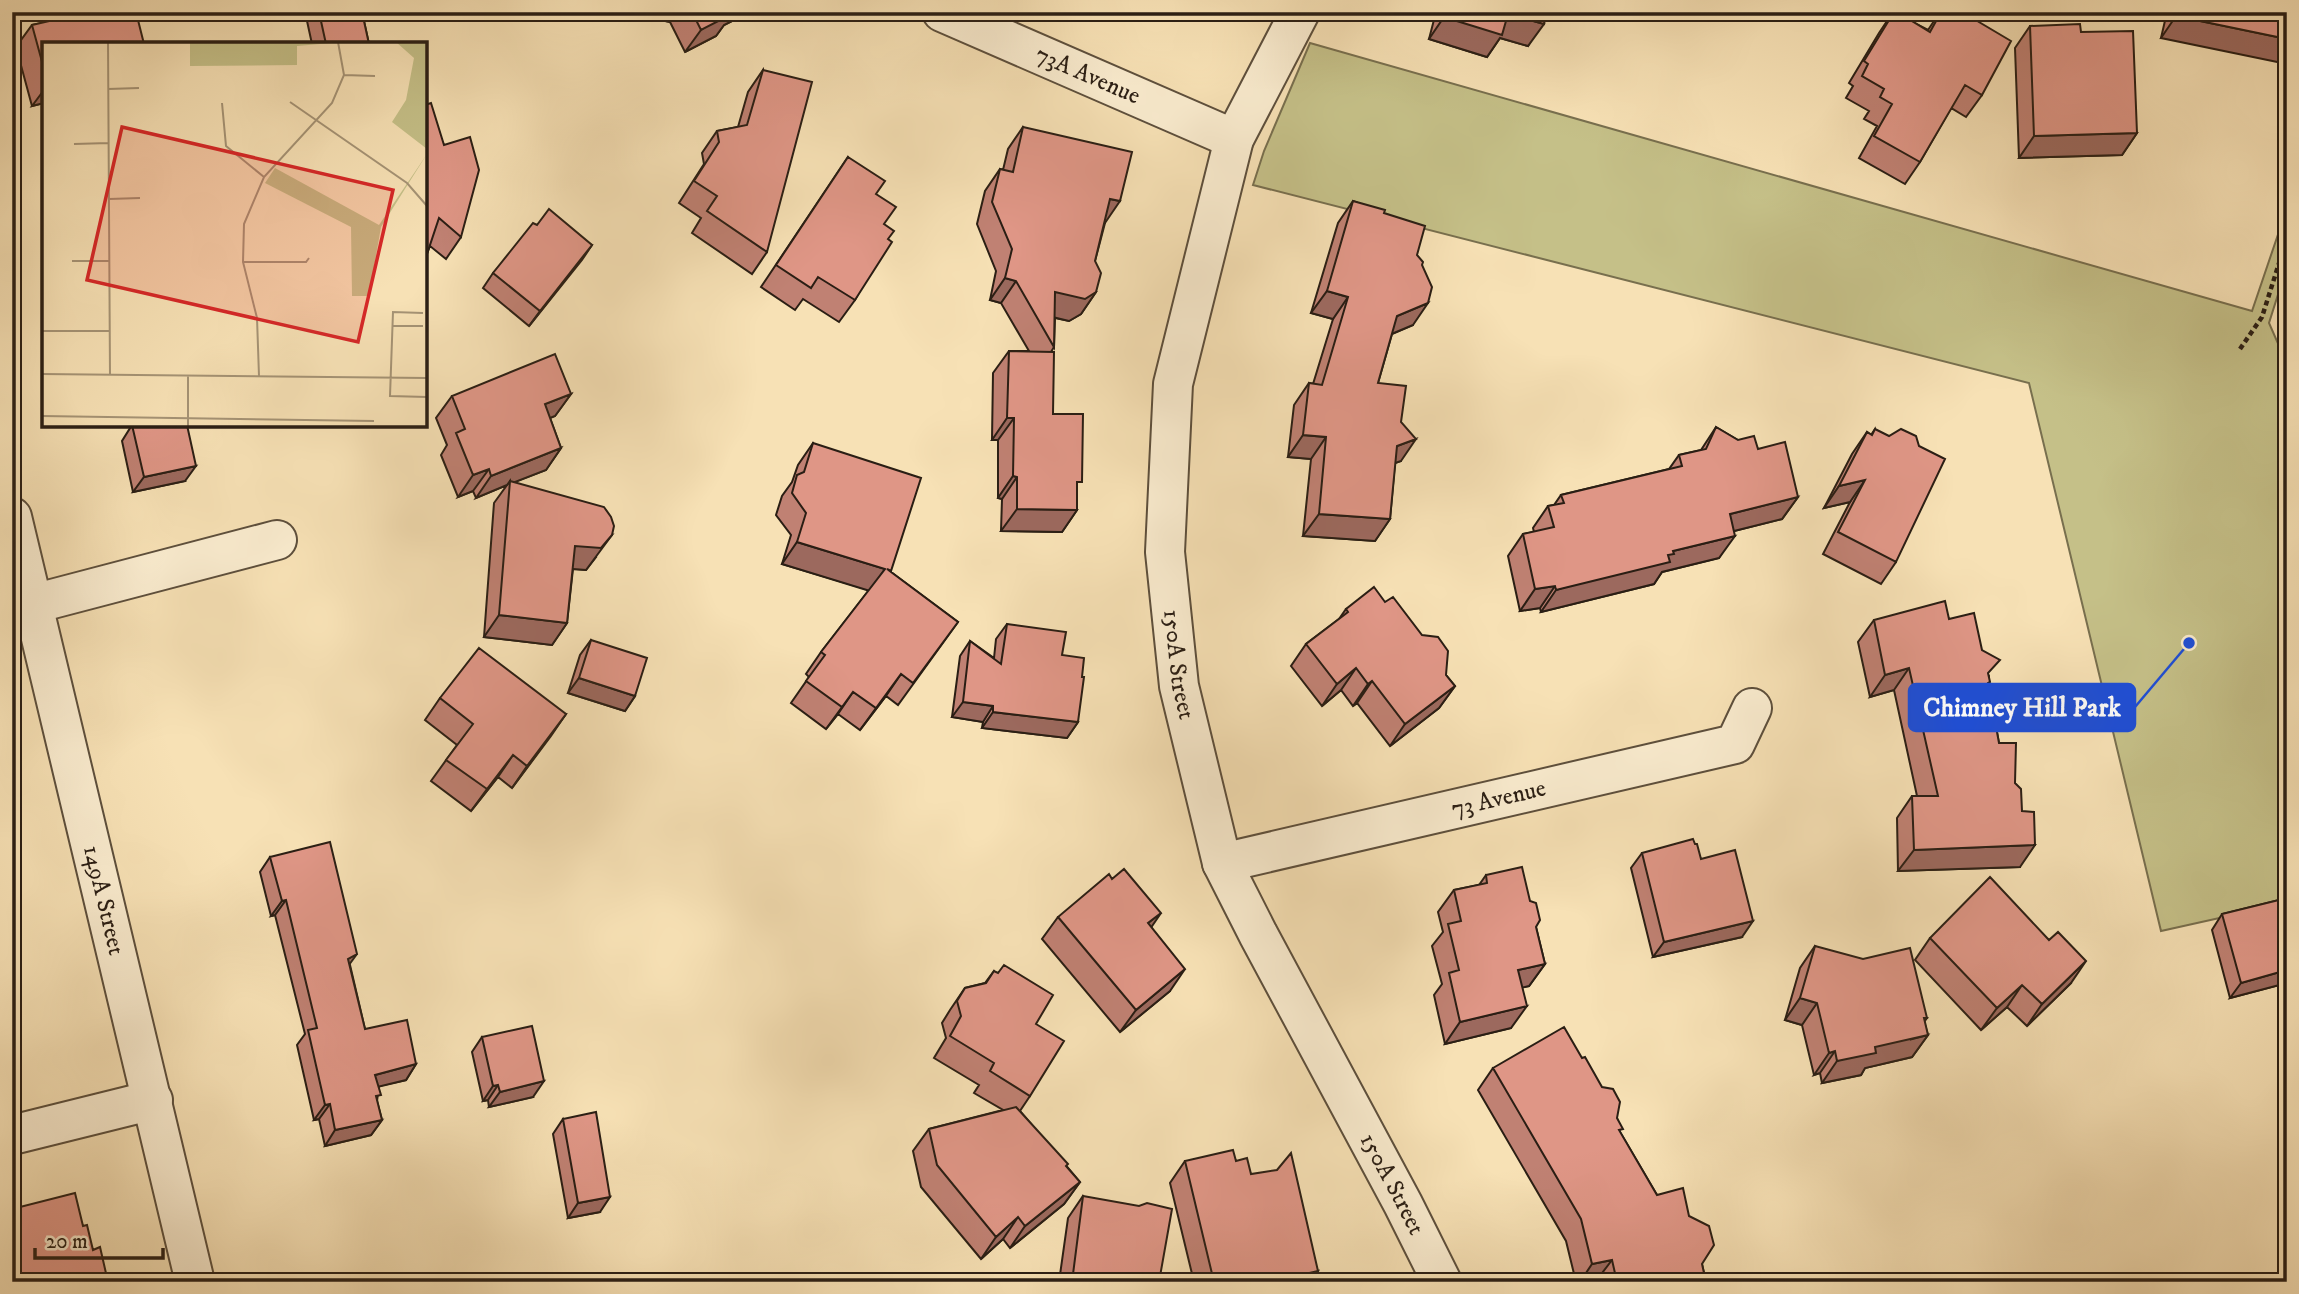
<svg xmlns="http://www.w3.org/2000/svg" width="2299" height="1294" viewBox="0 0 2299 1294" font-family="'IM FELL DW Pica',serif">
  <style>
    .green { fill: #c5c088; stroke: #786f4e; stroke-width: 2 }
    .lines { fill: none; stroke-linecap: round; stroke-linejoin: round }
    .minor-casing { stroke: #5d4f3c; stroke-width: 42 }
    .path { stroke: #2a1e14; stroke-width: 4.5; stroke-dasharray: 5 3.5; stroke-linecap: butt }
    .minor { stroke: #faeccf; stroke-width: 38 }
    .wall { fill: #c08173; stroke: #2a1e14; stroke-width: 2 }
    .shaded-wall { fill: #9c695e; stroke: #2a1e14; stroke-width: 2 }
    .building { fill: #df9686; stroke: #2a1e14; stroke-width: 2 }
    .labels { text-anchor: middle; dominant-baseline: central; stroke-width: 7; stroke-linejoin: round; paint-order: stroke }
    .street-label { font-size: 24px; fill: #2a1e14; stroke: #faeccf }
    .inset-road { fill: none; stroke: #a59375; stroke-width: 2 }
    .view { fill: #d62828; fill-opacity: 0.15; stroke: #d62828; stroke-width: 3.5 }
    .inset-edge { fill: none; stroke: #2a1e14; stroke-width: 3.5 }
    .leader { fill: none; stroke: #1d4ed8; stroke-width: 2.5 }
    .callout-dot { fill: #1d4ed8; stroke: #faeccf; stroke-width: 2.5 }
    .callout { fill: #1d4ed8; stroke: #1d4ed8; stroke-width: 2.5 }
    .callout-label { font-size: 26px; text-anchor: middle; font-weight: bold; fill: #fff }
  </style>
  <rect width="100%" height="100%" fill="#f7e1b5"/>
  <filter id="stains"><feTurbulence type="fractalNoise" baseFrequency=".00286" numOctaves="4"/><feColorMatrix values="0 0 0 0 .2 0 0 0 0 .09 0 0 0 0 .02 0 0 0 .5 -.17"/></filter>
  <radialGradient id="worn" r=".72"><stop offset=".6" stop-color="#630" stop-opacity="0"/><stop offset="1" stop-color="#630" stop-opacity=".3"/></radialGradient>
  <!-- green -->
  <path class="green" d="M1310,43L2252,311L2287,208V266L2269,323L2287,364V903L2161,931L2029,383L1253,185L1264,151Z"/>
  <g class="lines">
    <!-- minor casing -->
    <g class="minor-casing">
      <g id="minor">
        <path id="s1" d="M942,12L1234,139"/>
        <path id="s2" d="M1300,12L1234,139L1173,384L1165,552L1179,686L1222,863L1258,934L1403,1204L1442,1282"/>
        <path id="s3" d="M12,517L195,1282"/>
        <path d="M33,604L277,540"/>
        <path id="s4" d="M1222,863L1735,744L1752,708"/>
        <path d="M12,1135L153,1100"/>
      </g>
    </g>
    <!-- path -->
    <path class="path" d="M2240,349L2262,317L2287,238"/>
    <!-- minor -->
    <use href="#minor" class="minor"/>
  </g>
  <!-- wall -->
  <path class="wall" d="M50,12H136L44,44V103L32,106L16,47L32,25L52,21Z
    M313,12H362L369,44H312L307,21Z
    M657,12H746L744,15L724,25L716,36L685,52L670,22L660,20Z
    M1436,12H1547L1528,46L1500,38L1487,57L1429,39Z
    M1893,12L1928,30L1940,12H1962L1982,95L1966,117L1951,108L1920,162L1905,184L1859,158L1877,126L1864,119L1869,111L1846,98L1853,86L1849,83L1879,33Z
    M2167,12H2287L2161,38Z
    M2030,26L2081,32L2137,133L2122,155L2019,158L2015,48Z
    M763,70L767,252L752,274L692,233L701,218L679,203L704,164L702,153L717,131L738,127L748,92Z
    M425,105L461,237L446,259L430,246L425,258Z
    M1023,127L1105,223L1095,261L1096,292L1081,314L1069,321L1055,318L1054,347L1051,352L1053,414L1077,489V510L1062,532L1001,531L1002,499L998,498V440H992L993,373L1009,351H1029L1001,303L990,300L996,271L977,224L985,191L1000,169L1003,170L1008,149Z
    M848,157L876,194L888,239L855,300L839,322L803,299L795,310L761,287Z
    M1353,201L1384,213L1417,255L1413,325L1392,334L1378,383L1401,422V461L1395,463L1390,519L1375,541L1303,536L1311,459L1288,457L1294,405L1309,383L1313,384L1333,319L1311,313L1338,223Z
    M537,225L592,245L529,326L483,288L493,273Z
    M571,394L555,416L550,418L561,448L546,470L514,482L596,557L586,570L573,569L567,623L552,645L484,637L494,503L507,485L476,498L473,491L458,497L441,455L447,445L436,418L452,396Z
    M132,425L185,481L133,492L122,441Z
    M1716,427L1738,440L1758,449L1798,497L1782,519L1734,531L1719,558L1662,572L1654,584L1541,612L1540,608L1520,611L1508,556L1523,534L1534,532L1533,528L1548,506L1554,505L1561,495L1669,469L1679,455L1701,450Z
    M1875,429L1896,562L1881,584L1823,554L1850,502L1824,508L1852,454L1867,432L1871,435Z
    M813,443L891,571V572L958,622L898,705L886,696L860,730L838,714L826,729L791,703L809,677L806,674L821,652L869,590L782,564L791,535L776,515L782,496L792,482L798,465Z
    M1385,602L1455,686L1439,708L1390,746L1357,703L1353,706L1341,690L1322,706L1291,666L1306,644L1339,619L1346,609Z
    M1949,619L1989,676L1988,684L1999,743L2015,783L2020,867L1898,871L1897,818L1912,796H1917L1894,690L1870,697L1858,642L1874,620Z
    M1007,624L1062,655L1078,722L1067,738L982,728L983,722L952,717L960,656L970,641L994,658L996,639Z
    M591,640L635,696L625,711L568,693L580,655Z
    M440,698L566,714L512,788L498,777L471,811L431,781L457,745L425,720Z
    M1642,853L1701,859L1742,937L1653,957L1631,868Z
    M270,857L350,965L365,1029L416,1064L406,1080L379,1086L377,1101L382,1120L371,1135L325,1146L319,1119L314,1120L297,1045L305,1034L275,915L271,916L260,872Z
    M1486,875L1536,927L1545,964L1529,986L1522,987L1511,1028L1445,1044L1434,995L1442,984L1432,946L1443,932L1438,912L1454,890L1479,885Z
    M2287,898V983L2230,998L2212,930L2222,914Z
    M1058,917L1151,927L1170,991L1120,1032L1042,939Z
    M1930,938L2049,940L2071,983L2027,1026L2007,1007L1981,1030L1915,960Z
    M1815,946L1924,1021L1928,1035L1912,1057L1865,1068L1861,1075L1822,1083L1820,1073L1814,1075L1802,1025L1785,1020L1800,968Z
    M994,971L1036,1024L1030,1096L1020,1111L1080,1182L1064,1204L1010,1248L1003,1239L981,1259L921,1187L913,1151L929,1129L1003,1110L974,1093L979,1085L934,1058L946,1038L942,1023L950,1010L965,988L985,983Z
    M482,1037L533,1097L489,1107L488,1100L483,1101L472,1052Z
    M1493,1068L1617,1118L1620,1132L1657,1195L1702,1264L1706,1282H1576L1566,1241L1478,1090Z
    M563,1119L600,1212L568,1218L553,1134Z
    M1185,1161H1236L1251,1174L1318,1271L1311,1282H1194L1170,1183Z
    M1083,1196L1159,1282H1059L1068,1218Z"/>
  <!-- shaded-wall -->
  <path class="shaded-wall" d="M666,12H677L670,22L660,20Z
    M726,12H746L744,15L724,25L716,36L685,52L701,30Z
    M1508,14L1544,24L1528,46L1500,38L1487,57L1429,39L1444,17Z
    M2176,16L2287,39V64L2161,38Z
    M44,90V103L32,106Z
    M2137,133L2122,155L2019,158L2034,136Z
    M1110,199L1120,201L1105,223L1095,221Z
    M592,245L582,260L529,326L540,311Z
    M1005,278L1016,281L1001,303L990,300Z
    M1327,291L1348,297L1333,319L1311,313Z
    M1055,292H1096L1081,314L1069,321L1040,314Z
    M1428,303L1413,325L1382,338L1397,316Z
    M571,394L555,416L530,426L545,404Z
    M1007,418H1014L998,440H992Z
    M1303,435L1326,437L1311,459L1288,457Z
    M1416,439L1401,461L1381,468L1397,446Z
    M561,448L546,470L510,484V481L507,485L476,498L491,476Z
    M196,466L185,481L133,492L144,477Z
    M489,469L473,491L458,497L473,475Z
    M1013,476L1017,477L1002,499L998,498Z
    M1865,480L1850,502L1824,508L1839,486Z
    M1798,497L1782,519L1714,536L1730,514Z
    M1017,509L1077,510L1062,532L1001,531Z
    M1319,514L1390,519L1375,541L1303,536Z
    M612,535L586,570L560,568L575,546Z
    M1735,536L1719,558L1662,572L1654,584L1541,612L1556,590L1673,551Z
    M797,542L885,569L870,591L782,564Z
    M1555,586L1540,608L1520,611L1535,589Z
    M499,615L567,623L552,645L484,637Z
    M1356,668L1341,690L1322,706L1337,684Z
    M1909,668L1894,690L1870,697L1885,675Z
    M901,674L886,696L860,730L876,708Z
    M579,678L635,696L625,711L568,693Z
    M1372,681L1357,703L1353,706L1368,684Z
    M1455,686L1439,708L1390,746L1405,724Z
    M853,692L838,714L826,729L842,707Z
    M963,702L993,706L983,722L952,717Z
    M993,712L1078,722L1067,738L982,728Z
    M566,714L551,736L512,788L527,766Z
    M513,755L498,777L471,811L487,789Z
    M2035,845L2020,867L1898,871L1914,850Z
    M286,900L275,915L271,916L282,901Z
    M1161,913L1146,935L1148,923Z
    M1753,921L1742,937L1653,957L1664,942Z
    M357,954L346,969L348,959Z
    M2086,961L2071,983L2027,1026L2042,1004Z
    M1545,964L1529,986L1503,992L1518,970Z
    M1185,969L1170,991L1120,1032L1136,1010Z
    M2287,970V983L2230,998L2241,983Z
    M2022,985L2007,1007L1981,1030L1997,1008Z
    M1800,998L1817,1003L1802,1025L1785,1020Z
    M1527,1006L1511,1028L1445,1044L1460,1022Z
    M1924,1018H1927L1912,1039L1928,1035L1912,1057L1865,1068L1861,1075L1822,1083L1837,1061Z
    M1835,1051L1820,1073L1814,1075L1829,1053Z
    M416,1064L406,1080L365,1090L375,1075Z
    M544,1081L533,1097L489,1107L500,1092Z
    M498,1085L488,1100L483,1101L493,1086Z
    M330,1104L319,1119L314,1120L325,1105Z
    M382,1120L371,1135L325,1146L335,1130Z
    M1080,1182L1064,1204L1010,1248L1025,1226Z
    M610,1197L600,1212L568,1218L578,1203Z
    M1018,1217L1003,1239L981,1259L996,1237Z
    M1612,1260L1596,1281L1580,1282L1592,1264Z
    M1318,1271L1311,1282H1270Z"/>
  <!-- building -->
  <path class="building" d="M70,12H136L144,44H44V69L32,25L71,16Z
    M319,12H362L369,44H326Z
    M692,12H731L732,14L701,30Z
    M1446,12H1547L1544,24L1508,14L1502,35L1444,17Z
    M1894,12H1897L1930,32L1941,12H1962L2011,41L1982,95L1965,85L1920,162L1874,136L1892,104L1880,97L1884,89L1862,76L1868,64L1864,61Z
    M2177,12H2287V39L2176,16Z
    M2080,24L2081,32L2133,31L2137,133L2034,136L2030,26Z
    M763,70L812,82L767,252L707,211L717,196L694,181L719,142L717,131L747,125Z
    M431,103L444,145L470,137L479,170L461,237L439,218L426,257H425V105Z
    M1023,127L1132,152L1120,201L1110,199L1095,261L1101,273L1096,292L1085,299L1055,292L1054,347L1016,281L1005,278L1012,249L992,202L1000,169L1013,172Z
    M848,157L885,181L876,194L896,207L884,224L894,231L888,239L892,242L855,300L818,277L811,288L776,265Z
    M1353,201L1385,210L1384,213L1425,226L1417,255L1423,262L1422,265L1432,287L1428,303L1397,316L1378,383L1406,386L1401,422L1416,439L1397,446L1390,519L1319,514L1326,437L1303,435L1309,383L1322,385L1348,297L1327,291Z
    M549,209L592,245L540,311L493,273L533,223L537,225Z
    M1009,351L1054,352L1053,414H1083L1082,482H1077V510L1017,509V477L1013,476L1014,418H1007Z
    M555,354L571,394L545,404L561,448L491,476L489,469L473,475L456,433L465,429L452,396Z
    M132,425H187L196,466L144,477Z
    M1716,427L1738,440L1754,436L1758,449L1785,442L1798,497L1730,514L1735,536L1673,551L1674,554L1668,555L1670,562L1556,590L1555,586L1535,589L1523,534L1554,527L1548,506L1564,503L1561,495L1682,466L1679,455L1706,449Z
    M1875,429L1889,436L1901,429L1916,436L1919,446L1945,459L1896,562L1838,532L1865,480L1839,486L1867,432L1872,435Z
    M813,443L921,478L891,571L887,569L958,622L913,683L901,674L876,708L853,692L842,707L806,681L825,655L821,652L885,569L797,542L806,513L792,493L797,475L804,472Z
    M510,481L604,507L611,517L614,526L612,535L601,548L575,546L567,623L499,615Z
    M1374,587L1385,602L1393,597L1422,635L1438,637L1448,651L1446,675L1455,686L1405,724L1372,681L1368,684L1356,668L1337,684L1306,644L1348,612L1346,609Z
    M1945,601L1949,619L1974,613L1982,650L2000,660L1988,673L1990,682L1988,683L1999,743H2016L2015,783L2021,789L2022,811L2034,812L2035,845L1914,850L1912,796H1938L1909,668L1885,675L1874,620Z
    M1007,624L1066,632L1062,655L1084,658L1082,677H1084L1078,722L993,712V706L963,702L970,641L1001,664Z
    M591,640L647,658L635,696L579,678Z
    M479,648L566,714L527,766L513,755L487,789L446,760L473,724L440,698Z
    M1693,839L1695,844H1697L1701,859L1735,850L1753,921L1664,942L1642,853Z
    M330,842L357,954L348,959L365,1029L407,1020L416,1064L375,1075L381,1095L376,1096L382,1120L335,1130L330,1104L325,1105L308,1030L317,1028L286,900L282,901L270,857Z
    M1522,867L1530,901L1536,903L1540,920L1536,927L1545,964L1518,970L1527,1006L1460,1022L1449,973L1459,970L1448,924L1461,921L1454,890L1487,883L1486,875Z
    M1124,869L1161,913L1148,923L1185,969L1136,1010L1058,917L1109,874L1112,879Z
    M1990,877L2049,940L2058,932L2086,961L2042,1004L2022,985L1997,1008L1930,938Z
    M2287,898V970L2241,983L2222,914Z
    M1815,946L1863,959L1910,948L1927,1018H1924L1928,1035L1875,1047L1876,1053L1837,1061L1835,1051L1829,1053L1817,1003L1800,998Z
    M1004,965L1053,995L1036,1024L1064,1041L1030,1096L990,1071L994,1063L950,1036L961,1016L957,1001L965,988L986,983L994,971L998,973Z
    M532,1026L544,1081L500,1092L498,1085L493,1086L482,1037Z
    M1564,1027L1582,1058L1585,1057L1602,1087L1613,1089L1620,1102L1617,1118L1623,1129L1619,1130L1657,1195L1683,1188L1689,1216L1709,1226L1714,1245L1702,1264L1706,1282H1617L1612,1260L1592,1264L1581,1219L1493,1068Z
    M1016,1107L1068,1164L1066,1166L1080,1182L1025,1226L1018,1217L996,1237L937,1165L929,1129Z
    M596,1112L610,1197L578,1203L563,1119Z
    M1233,1150L1236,1161L1247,1158L1251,1174L1277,1170L1291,1153L1318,1271L1270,1282H1214L1185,1161Z
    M75,1193L83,1226L87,1225L93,1250L100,1247L108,1282H13L12,1278V1209Z
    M1083,1196L1139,1206L1147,1203L1172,1209L1159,1282H1072Z"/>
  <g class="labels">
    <!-- street labels -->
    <g class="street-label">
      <text stroke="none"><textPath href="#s1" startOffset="159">73A Avenue</textPath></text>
      <text stroke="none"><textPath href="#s2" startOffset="677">150A Street</textPath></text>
      <text stroke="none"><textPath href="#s4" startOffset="284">73 Avenue</textPath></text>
      <text stroke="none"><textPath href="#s3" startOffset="394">149A Street</textPath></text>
      <text stroke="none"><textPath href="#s2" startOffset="1244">150A Street</textPath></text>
    </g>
  </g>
  <!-- overview -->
  <g transform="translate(42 42)">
    <rect width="385" height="385" fill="#f7e1b5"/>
    <path d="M148,0H301L255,4V23L148,24ZM354,0H385V107L350,80L364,58L372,16ZM385,112L339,185L327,254H310L309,185L223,141L233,126L337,183Z" fill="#c5c088"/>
    <path class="inset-road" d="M66,0L68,333M302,33L333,34M66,47L97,46M248,60L365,141L385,164M180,61L184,104L222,135M32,102L67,101M67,157L98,156M30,219H68M201,220H264L267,216M381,271L351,270L348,354L385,355M350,284H381M0,289H68M0,332L385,336M146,334V385M217,334L215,276L201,220L202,182L222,135L290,61L302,33L296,0M0,374L332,379"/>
    <path class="view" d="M80,85L351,148L316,300L45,238Z"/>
    <rect width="385" height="385" class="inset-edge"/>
  </g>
  <!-- callouts -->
  <path class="leader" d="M2189 643L2135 707"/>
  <circle class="callout-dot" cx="2189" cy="643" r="7"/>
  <rect class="callout" x="1909" y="684" width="226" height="47" rx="7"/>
  <g class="callout-label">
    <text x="2022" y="716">Chimney Hill Park</text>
  </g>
  <!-- margin -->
  <rect width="2299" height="1294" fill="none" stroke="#f7e1b5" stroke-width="42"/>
  <rect x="14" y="14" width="2271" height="1266" fill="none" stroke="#2a1e14" stroke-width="3.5"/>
  <rect x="21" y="21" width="2257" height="1252" fill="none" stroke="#2a1e14" stroke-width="2"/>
  <!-- scale -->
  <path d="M35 1248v10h128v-10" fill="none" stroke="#2a1e14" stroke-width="3.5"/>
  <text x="46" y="1248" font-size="21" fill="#2a1e14" stroke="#faeccf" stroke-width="5" paint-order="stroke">20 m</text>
  <rect width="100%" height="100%" filter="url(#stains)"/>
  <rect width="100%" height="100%" fill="url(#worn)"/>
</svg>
